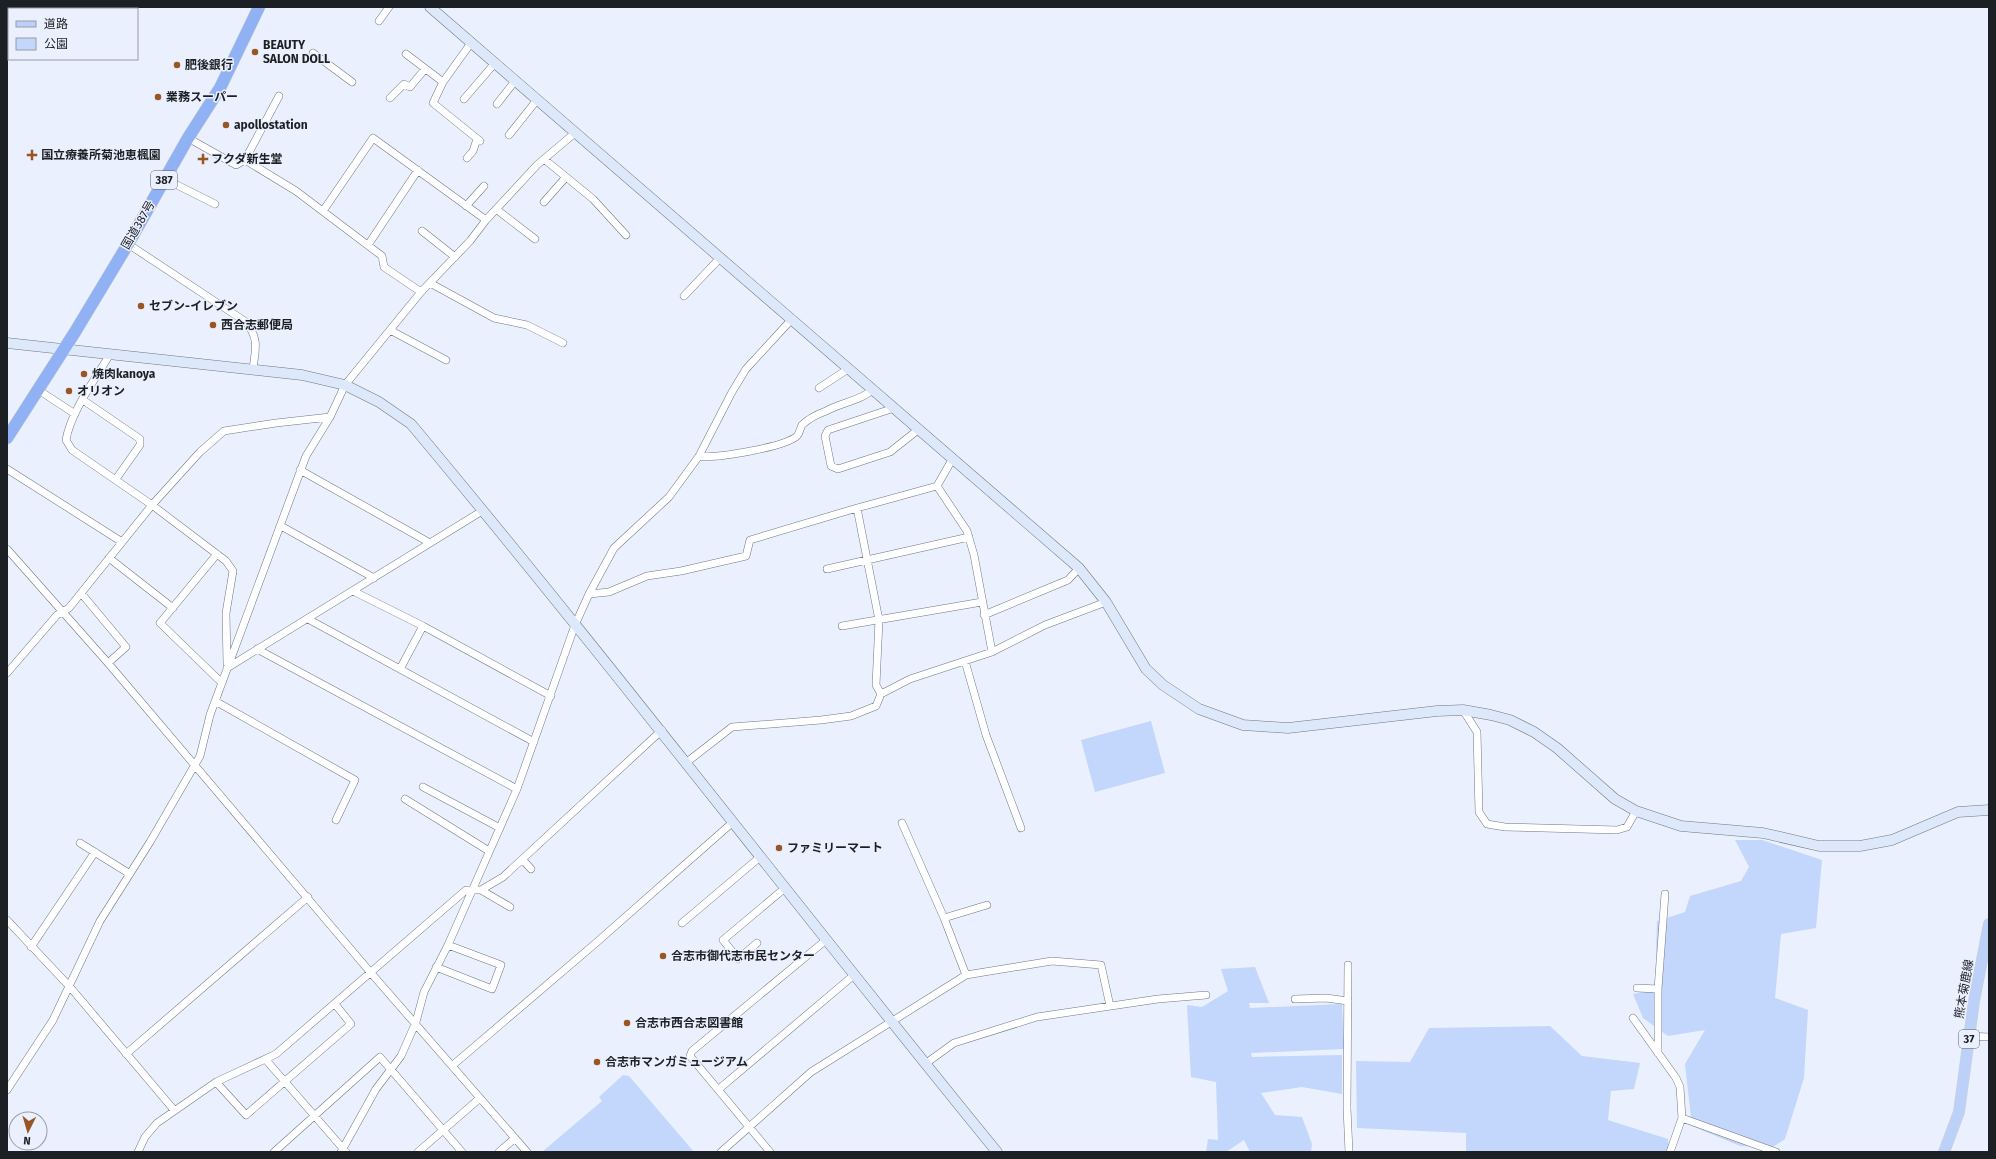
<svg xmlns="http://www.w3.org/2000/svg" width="1996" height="1159" viewBox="0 0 1996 1159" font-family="'Fira Sans','Noto Sans JP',sans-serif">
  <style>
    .green { fill: #c3d6fb }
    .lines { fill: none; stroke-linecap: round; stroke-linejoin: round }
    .street-casing { stroke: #707681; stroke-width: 8 }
    .secondary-casing { stroke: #707681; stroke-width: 11 }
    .primary-casing { stroke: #d2d2d3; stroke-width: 12 }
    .highway-casing { stroke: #d2d2d3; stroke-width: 13 }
    .street { stroke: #fff; stroke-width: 7 }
    .secondary { stroke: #dee8fb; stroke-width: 10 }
    .primary { stroke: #bcd0f8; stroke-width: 11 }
    .highway { stroke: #90b1f3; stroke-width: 12 }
    .poi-dot { fill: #995625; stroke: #eaf0fe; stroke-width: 1.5 }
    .labels { text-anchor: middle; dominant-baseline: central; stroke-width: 3; stroke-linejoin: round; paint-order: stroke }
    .shield { fill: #eaf0fe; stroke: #5a5e65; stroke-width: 1 }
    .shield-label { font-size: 11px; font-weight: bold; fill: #1c1f23 }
    .poi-label { font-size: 12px; font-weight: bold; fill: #1c1f23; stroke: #eaf0fe; text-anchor: start }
    .street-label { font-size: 12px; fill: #1c1f23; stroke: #eaf0fe }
  </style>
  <rect width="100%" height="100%" fill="#eaf0fe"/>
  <!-- green -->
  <path class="green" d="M1151,721L1165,773L1095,792L1081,740Z
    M1735,840H1762L1822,860L1816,928L1781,934L1775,998L1808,1010L1804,1078L1785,1139L1773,1147L1740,1146L1692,1126L1685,1064L1705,1030L1668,1036L1643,1018L1633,994L1658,989L1663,978L1656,951L1657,921L1685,912L1690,896L1741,881L1749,867Z
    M1255,967L1269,1003H1249L1250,1008L1342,1004L1344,1049L1251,1053L1252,1057L1342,1055V1094L1302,1087L1261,1093L1275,1115L1302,1117L1312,1144L1311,1152H1250L1244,1140L1226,1152H1206L1208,1139L1218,1140L1216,1082L1191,1077L1187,1005L1202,1007L1228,991L1221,969Z
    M1550,1026L1582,1056L1640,1063L1634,1089L1611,1091L1608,1120L1668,1139L1669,1152H1466V1133L1357,1128L1356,1061L1410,1062L1429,1028Z
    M623,1075L629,1076L694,1152H542L602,1101L599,1097Z"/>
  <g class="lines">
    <!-- street casing -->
    <g class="street-casing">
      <path id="street" d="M379,21L389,7
        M471,43L443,82L433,103L480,141
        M313,53L352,82
        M406,54L443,82
        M390,98L404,84L410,87L425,69
        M464,99L495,63
        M497,104L515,81
        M509,135L537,100
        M188,138L236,165L245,160L296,191L382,256L384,267L421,292
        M467,158L473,151L477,139
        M544,159L593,199L626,235
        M245,160L279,96
        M165,179L215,204
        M544,202L566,177
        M466,206L484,186
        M496,209L535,239
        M323,211L373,138L486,220
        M422,231L455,257
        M128,244L246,322C260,340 255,349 253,370
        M368,245L418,170
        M430,283L494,318L527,325L563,343
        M684,296L720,258
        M390,330L446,360
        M110,354C95,380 71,411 66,440L72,450L152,505L226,561L233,571L226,613L227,663
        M819,388L848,369
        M37,389L75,414
        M83,400L140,439V445L116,479
        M894,408L828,430L825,436L831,466L838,469L890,452L919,429
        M699,456C715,459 785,447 797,436C800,433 800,428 802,425C808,419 818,414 826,411C840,403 862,400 872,390
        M7,469L122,542
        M300,470L430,543
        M937,486L967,531L974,555L992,652
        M857,508L879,620L876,685L881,694
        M281,526L374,578
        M7,549L108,663L371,973L527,1152
        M217,554L160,623L222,683
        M109,558L173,608
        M827,569L969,537
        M353,591L423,626L551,696
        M81,593L126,647L108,663
        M589,594L609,592L647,576L681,571L746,556L750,540L857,508L937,486L953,458
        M984,615L1068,580L1079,568
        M308,619L534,742
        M842,626L982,602
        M257,649L517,789
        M965,661L986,735L1021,828
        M227,668L482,511
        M400,669L423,626
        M7,673L57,615L69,608L152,505L200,452L224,431L276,423L330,417
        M215,701L355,780L336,820
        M1463,710L1477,732L1479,812L1487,824L1505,827L1617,830L1627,827L1636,811
        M687,762L732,727L821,720L851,716L876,706L881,694L910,679L992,652L1045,625L1106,602
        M423,787L500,828
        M405,799L489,851
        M902,823L944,918L966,975
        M80,843L130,874
        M523,860L531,869
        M481,890L510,907
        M944,918L987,905
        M7,920L70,987L174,1110
        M682,923L760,857
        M757,943L738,959L723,940L785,888
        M31,947L95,852
        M1348,965L1347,1108L1349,1152
        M436,967L492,989L501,965L448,945
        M1637,988L1658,989
        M1295,999L1326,998L1348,1001
        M1633,1018L1676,1078L1680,1087L1682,1118L1776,1152
        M1969,1036L1989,1037
        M1658,1053V989L1665,894
        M126,1054L308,897
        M266,1060L346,1152
        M925,1064L954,1043L1037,1017L1158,999L1206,995
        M453,1065L597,942L733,822
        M216,1082L246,1115L351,1024L335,1004
        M719,1089L854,975
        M7,1090L53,1020L100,921L150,842L200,756L210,715L306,456L330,417L345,385L421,292L470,241L486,220L537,165L576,132
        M138,1152L145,1137L157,1123L216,1082L276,1054L466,890H481L503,877L662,730
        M274,1152L380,1057L462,1152
        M341,1152L376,1089L401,1056L416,1022L424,992L448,945L517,789L575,625L589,594L614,548L669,497L699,456L732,392L746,369L791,320
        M418,1152L480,1098
        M499,1152L515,1138
        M721,1152L811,1072L966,975L1052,961L1101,965L1110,1006
        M770,1152L690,1056L692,1051L826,940
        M1670,1152L1682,1118"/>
    </g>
    <!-- secondary casing -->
    <g class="secondary-casing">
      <path id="secondary" d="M430,7L1079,568L1106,602L1146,669L1163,685L1199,709L1243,725L1288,728L1437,711L1463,710L1491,715L1510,720L1534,732L1557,748L1615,799L1636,811L1681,826L1763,833L1819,846H1860L1892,840L1958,812L1989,810
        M7,343L302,375L345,385L379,402L411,424C611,663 800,911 997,1152"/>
    </g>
    <!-- primary casing -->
    <g class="primary-casing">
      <path id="primary" d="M1944,1152L1959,1112L1974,1001L1989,924"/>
    </g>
    <!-- highway casing -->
    <g class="highway-casing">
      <path id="highway" d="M7,438L75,332L128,244L188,138L220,88L259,7"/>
    </g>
    <!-- street -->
    <use href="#street" class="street"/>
    <!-- secondary -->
    <use href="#secondary" class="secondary"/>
    <!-- primary -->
    <use href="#primary" class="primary"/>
    <!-- highway -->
    <use href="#highway" class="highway"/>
  </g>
  <!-- markers -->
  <g class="poi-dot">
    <circle cx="255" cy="52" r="4"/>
    <circle cx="177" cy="65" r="4"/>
    <circle cx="158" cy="97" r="4"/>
    <circle cx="226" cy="125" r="4"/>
    <path d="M30 149h4v4h4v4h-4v4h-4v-4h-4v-4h4z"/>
    <path d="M201 153h4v4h4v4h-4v4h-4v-4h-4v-4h4z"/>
    <circle cx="141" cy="306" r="4"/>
    <circle cx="213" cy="325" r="4"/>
    <circle cx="84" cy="374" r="4"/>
    <circle cx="69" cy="391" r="4"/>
    <circle cx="779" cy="848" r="4"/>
    <circle cx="663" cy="956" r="4"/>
    <circle cx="627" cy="1023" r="4"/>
    <circle cx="597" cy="1062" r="4"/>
  </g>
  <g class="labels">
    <!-- shield labels -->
    <g class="shield">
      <rect x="151" y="171" width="26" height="18" rx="3"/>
      <rect x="1959" y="1030" width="20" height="18" rx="3"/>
    </g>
    <g class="shield-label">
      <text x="164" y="180">387</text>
      <text x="1969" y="1039">37</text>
    </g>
    <!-- poi labels -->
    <g class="poi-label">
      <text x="263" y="45">BEAUTY<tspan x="263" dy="14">SALON DOLL</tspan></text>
      <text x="185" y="65">肥後銀行</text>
      <text x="166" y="97">業務スーパー</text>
      <text x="234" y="125">apollostation</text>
      <text x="41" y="155">国立療養所菊池恵楓園</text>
      <text x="211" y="159">フクダ新生堂</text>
      <text x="149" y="306">セブン-イレブン</text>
      <text x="221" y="325">西合志郵便局</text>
      <text x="92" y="374">焼肉kanoya</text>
      <text x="77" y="391">オリオン</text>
      <text x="787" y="848">ファミリーマート</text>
      <text x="671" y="956">合志市御代志市民センター</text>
      <text x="635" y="1023">合志市西合志図書館</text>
      <text x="605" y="1062">合志市マンガミュージアム</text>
    </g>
    <!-- street labels -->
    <g class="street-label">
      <text transform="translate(138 225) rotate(-60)">国道387号</text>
      <text transform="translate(1964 989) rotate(-80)">熊本菊鹿線</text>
    </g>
  </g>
  <!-- border -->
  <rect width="1996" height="1159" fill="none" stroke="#1c1f23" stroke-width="16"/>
  <!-- legend -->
  <rect x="8" y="8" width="130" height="52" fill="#eaf0fe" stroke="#989ca6"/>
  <rect x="16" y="21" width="20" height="6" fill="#bcd0f8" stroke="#989ca6"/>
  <text x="44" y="28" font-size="12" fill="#1c1f23">道路</text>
  <rect x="16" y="38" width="20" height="12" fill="#c3d6fb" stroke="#989ca6"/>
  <text x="44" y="48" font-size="12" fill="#1c1f23">公園</text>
  <!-- north arrow -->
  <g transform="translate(28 1131) rotate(185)"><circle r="19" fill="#eaf0fe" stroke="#989ca6"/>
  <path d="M0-3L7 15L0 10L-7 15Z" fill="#995625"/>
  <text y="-6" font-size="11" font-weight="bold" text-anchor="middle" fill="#1c1f23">N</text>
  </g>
</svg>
